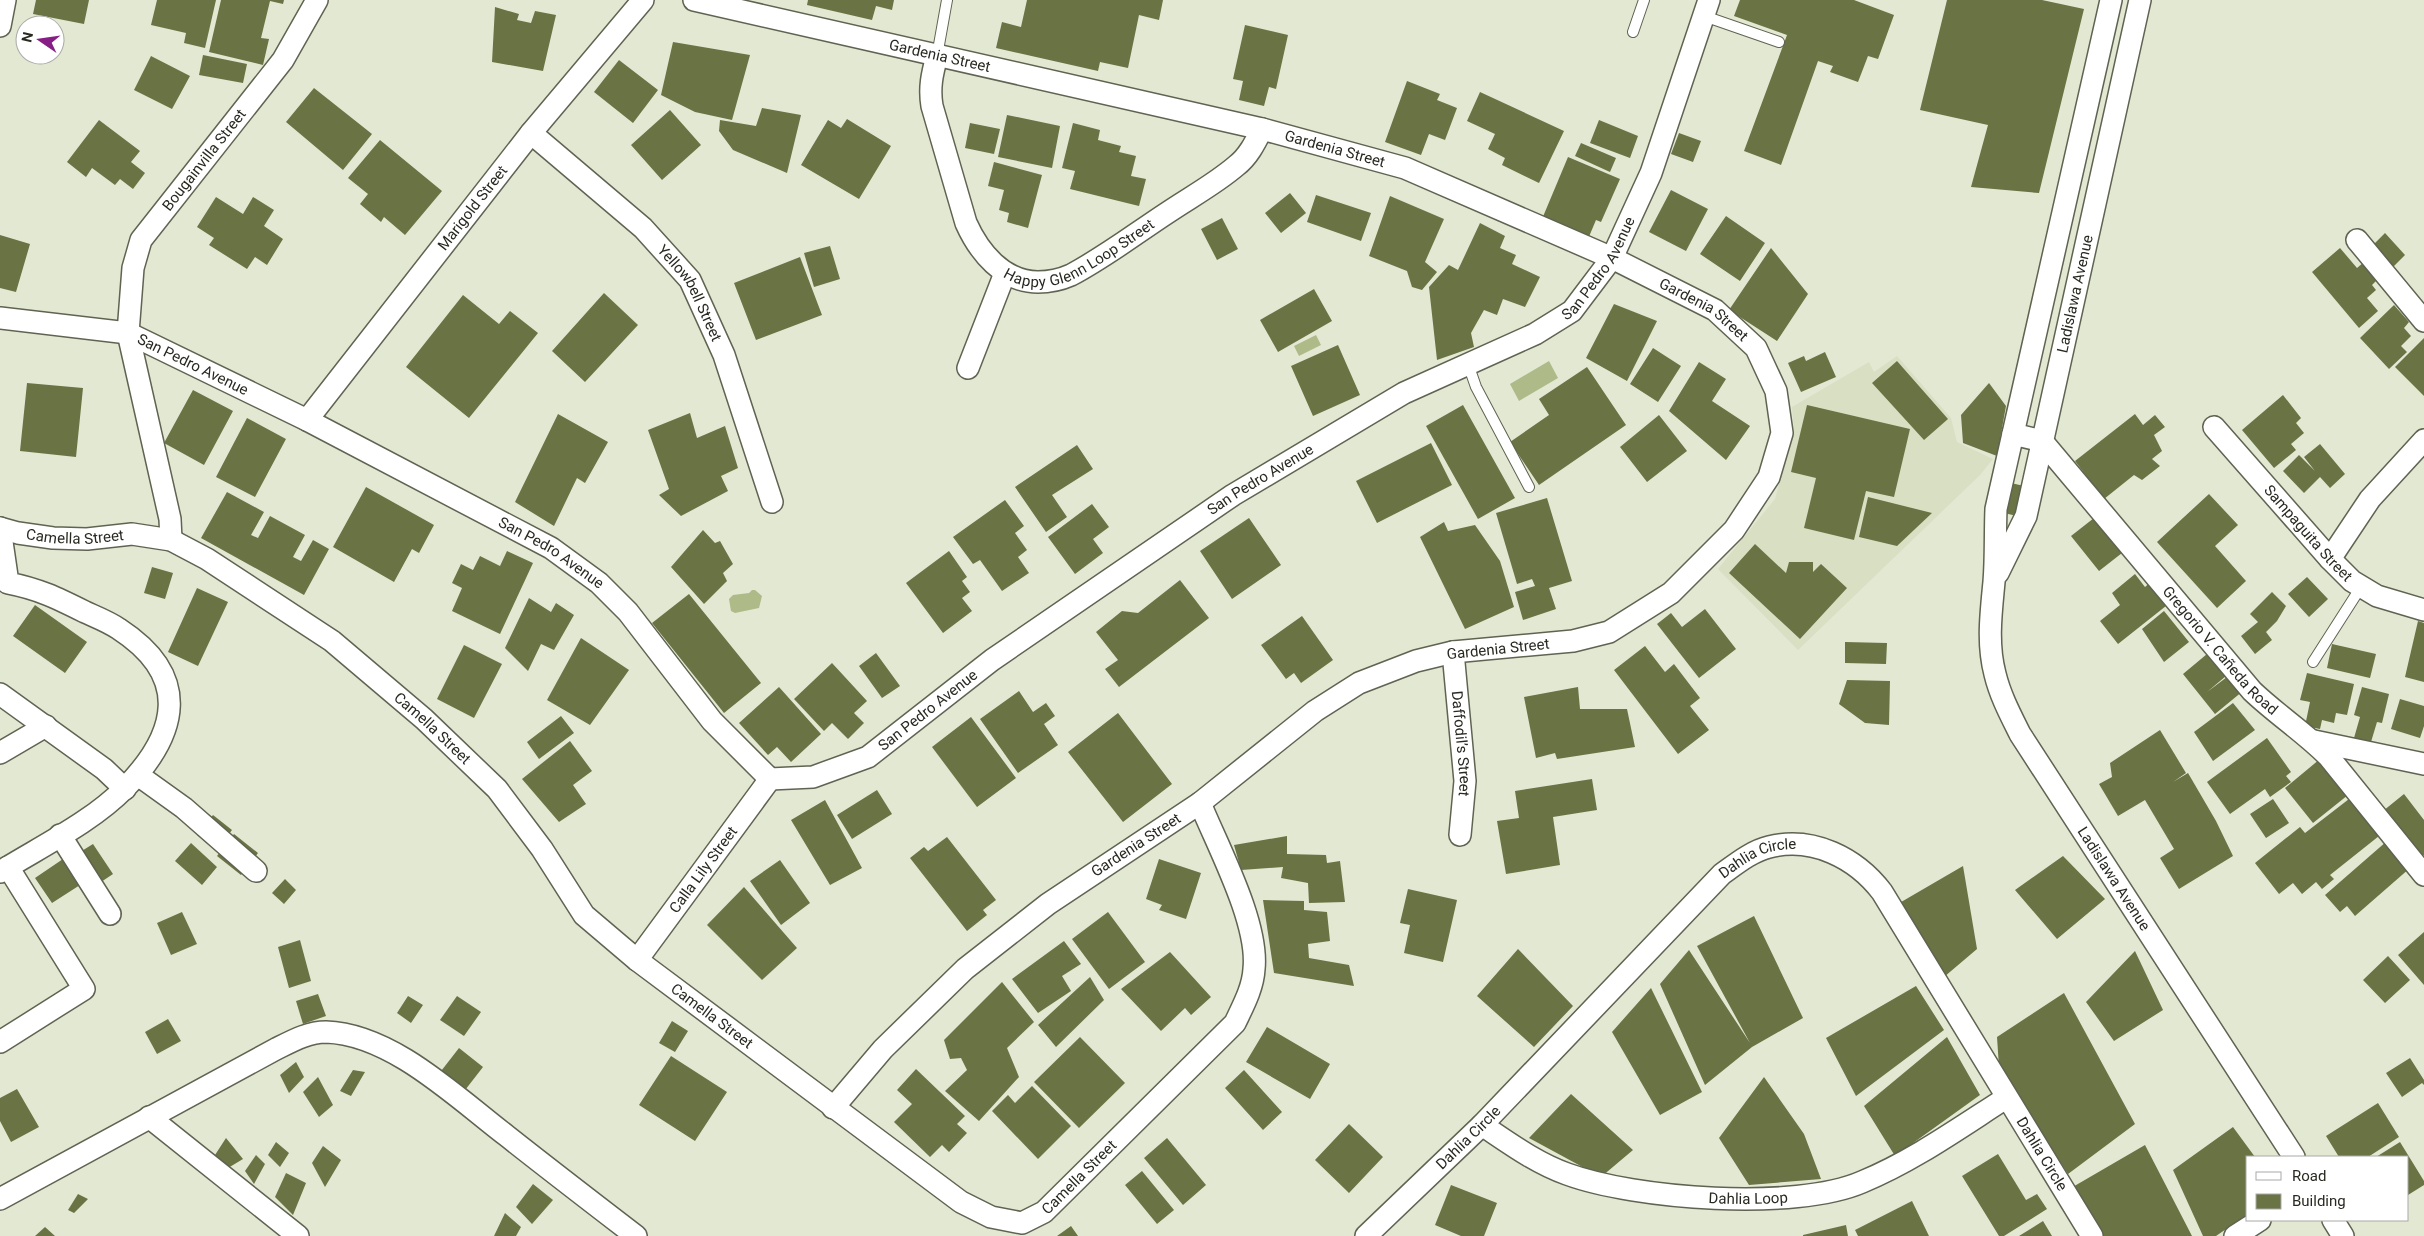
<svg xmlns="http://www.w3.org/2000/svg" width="2424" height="1236" viewBox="0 0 2424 1236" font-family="Roboto,sans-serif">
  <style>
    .built { fill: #d8dfc3 }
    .water { fill: #aeba88 }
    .building { fill: #697344 }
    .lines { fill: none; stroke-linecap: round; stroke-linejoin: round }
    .lane-casing { stroke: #5f6351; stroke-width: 12 }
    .street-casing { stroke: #5f6351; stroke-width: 24 }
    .lane { stroke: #fff; stroke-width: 10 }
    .street { stroke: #fff; stroke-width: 21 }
    .labels { text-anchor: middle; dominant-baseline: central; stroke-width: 5; stroke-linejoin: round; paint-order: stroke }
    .street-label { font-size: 15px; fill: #282a22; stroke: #fff }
  </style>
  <rect width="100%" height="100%" fill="#e3e8d3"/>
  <!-- built -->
  <path class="built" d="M1897,356L1951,418L1957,442L1993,459L1980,475L1798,650L1718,569L1775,499L1794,430L1792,407L1869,362L1874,372Z"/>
  <!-- water -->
  <path class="water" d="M1316,335L1321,345L1299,356L1294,346Z
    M1549,361L1558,378L1519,401L1510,384Z
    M752,590H755L762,596L759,608L735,613L731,611L729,599L733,595L749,593Z"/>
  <!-- building -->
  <path class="building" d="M36,0H89L84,24L33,14Z
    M157,0H216L205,48L184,43L186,33L151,25Z
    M221,0H284L283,4L270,1L261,38L269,39L263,65L209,52Z
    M808,0H894L892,10L876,6L872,20L807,5Z
    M1027,0H1163L1159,20L1139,15L1128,68L1100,62L1098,71L996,48L1002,22L1021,27Z
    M1740,0H1854L1894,15L1878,59L1868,56L1858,82L1830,72L1833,66L1818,61L1781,165L1744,151L1787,35L1734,16Z
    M1947,0H2042L2084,9L2039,193L1971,187L1988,125L1920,110Z
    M495,7L519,14L517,20L531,23L535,11L556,15L543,71L492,62Z
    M1245,25L1288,35L1276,89L1269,87L1264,106L1239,100L1243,81L1233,79Z
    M673,42L750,55L732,120L695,112L661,95Z
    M203,55L247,64L243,83L199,75Z
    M151,56L190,76L172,109L134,90Z
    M619,60L658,90L633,123L594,92Z
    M1407,81L1440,94L1437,100L1457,108L1445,140L1429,134L1421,155L1385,142Z
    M314,88L372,134L343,170L286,122Z
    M1480,92L1564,131L1539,183L1502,165L1505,158L1488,149L1495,134L1467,121Z
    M762,108L801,115L787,173L733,150L719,131L720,120L756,126Z
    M670,110L701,145L662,180L631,145Z
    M1007,115L1060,126L1052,168L998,157Z
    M847,119L891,146L859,199L801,165L828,120L841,128Z
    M99,120L140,151L131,162L145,173L133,189L120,179L115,185L92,168L86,177L67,162Z
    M1599,120L1638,136L1630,158L1590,143Z
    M970,123L1000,129L994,154L965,148Z
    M1073,123L1100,130L1098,140L1121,146L1119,152L1136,156L1131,176L1146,179L1139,206L1070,189L1075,171L1062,168Z
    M1679,133L1701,141L1693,162L1671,154Z
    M380,140L442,191L405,235L384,217L381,222L360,204L368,194L348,178Z
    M1581,143L1616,158L1610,172L1575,156Z
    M1568,157L1620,179L1601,222L1596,220L1588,239L1542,219Z
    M994,162L1042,175L1028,228L1007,222L1009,213L999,210L1004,190L988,186Z
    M1671,190L1708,209L1686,251L1649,232Z
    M1290,193L1306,213L1281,233L1265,213Z
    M1316,195L1371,213L1361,241L1307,222Z
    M1390,196L1444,219L1425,262L1437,272L1422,290L1412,287L1407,271L1369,256Z
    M216,197L243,214L253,197L274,210L264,226L283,239L267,265L255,257L247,269L209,245L214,238L197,227Z
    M1726,216L1765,243L1740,281L1700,254Z
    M1222,218L1238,249L1217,260L1201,229Z
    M1480,223L1505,236L1500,248L1516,255L1512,264L1540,277L1525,307L1503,299L1497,315L1484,310L1471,333L1474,347L1437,360L1429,287L1449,265L1458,270Z
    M2385,233L2405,255L2390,270L2370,248Z
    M0,235L30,244L16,292L0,288Z
    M830,246L840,279L814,287L804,253Z
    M1771,248L1808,294L1777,341L1729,310Z
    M2340,248L2357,268L2364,262L2373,273L2376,281L2372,285L2376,290L2367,298L2378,311L2359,328L2312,272Z
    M800,257L822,315L756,340L734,283Z
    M1314,289L1332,321L1278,352L1260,320Z
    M604,293L638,325L585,382L552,351Z
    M463,295L499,324L510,311L538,333L469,418L406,367Z
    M1614,304L1657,321L1627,381L1586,358Z
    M2394,305L2409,322L2404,328L2411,336L2401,346L2407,352L2389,369L2360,338Z
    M2424,338V396L2395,367Z
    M1338,345L1360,395L1313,416L1291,366Z
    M1653,348L1681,366L1658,402L1630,384Z
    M1825,352L1836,377L1801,392L1788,363L1804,356L1806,361Z
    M1897,361L1948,419L1924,440L1872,383Z
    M1699,362L1726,379L1712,401L1750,426L1726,460L1669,411Z
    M1587,367L1626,425L1539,485L1510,442L1549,415L1539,399Z
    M27,383L83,388L76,457L20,451Z
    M1989,383L2006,406L1997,456L1963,443L1961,415Z
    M193,390L233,411L204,465L164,443Z
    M2283,395L2301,418L2296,423L2304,433L2291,444L2296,450L2274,468L2242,430Z
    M1463,405L1515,498L1478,519L1426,426Z
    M1807,405L1910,429L1894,497L1866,491L1854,540L1804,528L1816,478L1791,472Z
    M690,413L697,438L725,426L738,468L721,476L728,491L681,516L659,495L669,489L648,430Z
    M558,414L608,442L585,483L577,478L554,526L515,502Z
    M2135,414L2143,425L2155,415L2165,427L2154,435L2162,451L2152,459L2160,466L2142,480L2134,475L2104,499L2075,461Z
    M1659,415L1687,451L1647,482L1620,447Z
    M247,418L286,439L255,497L216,477Z
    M1431,443L1452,485L1377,523L1356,481Z
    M2320,444L2345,474L2330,488L2320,477L2304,493L2283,471L2299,455L2315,471L2304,457Z
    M1077,445L1093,469L1052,495L1067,517L1046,532L1015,487Z
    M2011,483L2024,486L2017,516L2004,513Z
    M366,487L434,525L419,553L412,549L394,582L333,547Z
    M227,492L264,512L251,535L258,538L270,516L305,535L293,557L301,561L313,540L329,549L304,595L201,538Z
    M2209,494L2238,525L2215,546L2246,581L2217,608L2157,542Z
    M1868,497L1932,513L1897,546L1859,537Z
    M1547,498L1572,581L1549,588L1556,609L1523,620L1515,592L1535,586L1532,579L1517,584L1496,513Z
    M1005,500L1024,526L1015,533L1027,550L1018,557L1029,573L1002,591L980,560L973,564L953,537Z
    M1092,504L1109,527L1093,539L1103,553L1075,574L1048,537Z
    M1249,518L1281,565L1232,599L1200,551Z
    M2094,518L2122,553L2099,571L2071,536Z
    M1444,522L1448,531L1475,525L1500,561L1514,607L1465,629L1420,537Z
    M703,530L715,543L720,541L733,564L723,573L727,581L704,604L671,567Z
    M1755,544L1786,573L1789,562H1813V572L1821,564L1847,588L1800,639L1729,573Z
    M507,551L533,563L500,634L452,611L462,588L452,583L461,564L473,570L480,556L500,566Z
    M949,551L967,577L962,581L970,592L962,598L972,611L943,633L906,583Z
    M152,567L173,573L165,599L144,593Z
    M2135,574L2145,587L2153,580L2171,602L2118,644L2100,621L2120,605L2112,593Z
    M2307,577L2328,599L2309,617L2288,594Z
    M1180,580L1209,618L1119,687L1105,669L1118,660L1096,632L1122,611L1138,613Z
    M197,588L228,602L198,666L168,652Z
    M2272,592L2286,606L2277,621L2266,632L2272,640L2255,654L2241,636L2258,622L2250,614Z
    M689,594L761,683L724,713L652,623Z
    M529,598L551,612L556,603L574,615L554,650L541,644L528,671L505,648Z
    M35,605L87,642L65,673L13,636Z
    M1705,609L1736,649L1699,678L1657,624L1671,613L1682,627Z
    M2164,611L2189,642L2164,662L2142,629Z
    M1302,616L1333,660L1301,683L1294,673L1286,679L1261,645Z
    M2418,621L2424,623V682L2405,677Z
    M581,638L629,670L590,725L547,700Z
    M1845,642L1887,643L1886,664L1845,663Z
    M2332,644L2376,654L2370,678L2327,668Z
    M464,645L502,664L474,718L437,699Z
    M1645,646L1665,672L1674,664L1700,698L1690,706L1709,730L1678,754L1614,670Z
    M876,653L900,686L882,698L859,666Z
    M2207,654L2226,676L2207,692L2231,674L2243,691L2215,714L2183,674Z
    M832,663L867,701L854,713L864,723L848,739L832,723L824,731L794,699Z
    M2307,673L2354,684L2347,715L2336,713L2334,723L2322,720L2320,729L2305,726L2310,702L2300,700Z
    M1847,680L1890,681L1889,725L1865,723L1839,704Z
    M779,687L821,734L791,762L777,747L768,755L739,723Z
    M1578,687L1580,709H1627L1635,747L1557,759L1555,753L1536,758L1524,697Z
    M2362,687L2389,694L2382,723L2377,722L2371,742L2354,738L2360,717L2354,715Z
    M1019,691L1033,712L1046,703L1055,716L1044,724L1058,745L1018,773L980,719Z
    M2400,699L2424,706V726L2420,738L2391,729Z
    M2233,703L2255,730L2213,761L2194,732Z
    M1118,713L1172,784L1123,822L1068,752Z
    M561,716L574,733L539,759L527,742Z
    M971,717L1016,778L977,807L932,747Z
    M2160,730L2186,773L2173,782L2188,773L2216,821L2233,856L2179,889L2160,858L2174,849L2145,800L2118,816L2099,784L2112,777L2110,763Z
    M2267,738L2291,772L2286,776L2291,782L2270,797L2265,789L2230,814L2207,782Z
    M570,741L592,771L573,785L586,804L559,822L522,779Z
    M2320,759L2348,795L2313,823L2285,788Z
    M1592,779L1597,810L1553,817L1560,865L1506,874L1497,821L1519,818L1515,791Z
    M877,790L892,814L852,839L837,815Z
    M2404,794L2424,820V855L2421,858L2383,811Z
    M2273,799L2289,823L2266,838L2250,814Z
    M2349,799L2379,836L2330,875L2334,879L2322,889L2316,882L2302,894L2293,883L2279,894L2255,863L2300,827L2305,833Z
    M825,800L862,868L830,885L791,820Z
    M213,815L232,830L216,851L197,835Z
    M234,834L258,853L241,875L217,856Z
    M1287,836V854L1326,855L1327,863L1340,861L1345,902L1309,903L1308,883L1281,878L1283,867L1241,870L1234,845Z
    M947,837L996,900L983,910L987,915L967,931L910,858L924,847L928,851Z
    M2387,841L2410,868L2355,916L2347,906L2340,912L2325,895Z
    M191,843L217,867L202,885L175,861Z
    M93,844L113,874L92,888L72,857Z
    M2063,856L2105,899L2057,939L2015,890Z
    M63,859L80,885L52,903L35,878Z
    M1159,859L1201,873L1186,919L1159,910L1162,905L1146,899Z
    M780,860L810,903L781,925L750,881Z
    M1963,866L1977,949L1944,977L1896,905Z
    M285,879L296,890L284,904L272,893Z
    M744,887L797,948L762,980L707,925Z
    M1408,889L1457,900L1443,962L1404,953L1410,925L1400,923Z
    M1263,900L1304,901V910L1327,912L1330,941L1308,944L1309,958L1349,965L1354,986L1274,973Z
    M182,912L197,944L171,955L157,923Z
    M1108,912L1145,962L1109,989L1072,939Z
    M1754,916L1803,1018L1752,1047L1705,1085L1660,984L1689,950L1750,1043L1697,946Z
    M2424,932V985L2398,955Z
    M300,940L311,981L289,988L278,947Z
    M1064,941L1081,964L1062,976L1071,991L1038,1013L1012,979Z
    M1518,949L1573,1006L1534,1047L1477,996Z
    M2135,951L2163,1010L2114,1041L2086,1002Z
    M1170,952L1211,997L1191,1015L1185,1008L1161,1031L1121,989Z
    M2388,956L2410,980L2385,1003L2363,980Z
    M1090,977L1104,1000L1056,1047L1038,1025Z
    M1002,982L1034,1022L1007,1048L1019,1077L979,1121L945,1091L967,1070L961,1058L950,1059L944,1040Z
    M1916,986L1944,1030L1856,1096L1826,1038Z
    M1651,988L1702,1092L1660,1115L1612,1032Z
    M2064,993L2135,1124L2068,1174L1999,1067L1997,1037Z
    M318,994L326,1016L303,1024L296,1001Z
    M408,996L423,1005L411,1023L397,1013Z
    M457,996L481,1012L464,1036L440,1020Z
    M168,1019L181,1041L157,1054L145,1032Z
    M672,1021L688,1031L675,1052L659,1043Z
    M1267,1027L1330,1064L1310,1099L1246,1062Z
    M1080,1037L1125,1083L1079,1128L1034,1082Z
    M1947,1037L1980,1095L1895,1156L1864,1106Z
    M459,1048L483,1067L462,1094L438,1075Z
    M671,1056L727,1092L695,1141L639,1105Z
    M2410,1058L2424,1080V1085L2422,1083L2402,1097L2386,1073Z
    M296,1062L304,1077L289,1093L280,1075Z
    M916,1069L965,1116L957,1124L967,1133L949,1152L942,1145L930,1157L894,1122L912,1104L897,1090Z
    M353,1070L365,1072L351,1096L340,1091Z
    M1244,1070L1282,1112L1263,1130L1225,1088Z
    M318,1077L333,1105L319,1117L303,1092Z
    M1764,1077L1804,1134L1821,1179L1749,1185L1719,1138Z
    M1032,1086L1071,1126L1038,1159L992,1111L1008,1095L1015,1103Z
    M17,1089L39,1127L11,1142L0,1121V1098Z
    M1571,1094L1633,1150L1601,1177L1529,1138Z
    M2378,1103L2399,1137L2368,1157H2339L2326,1136Z
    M1349,1124L1383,1157L1349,1193L1315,1160Z
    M2233,1127L2255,1157H2248V1214L2216,1236H2203L2173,1170Z
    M226,1138L243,1159L228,1168L215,1155Z
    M1167,1138L1206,1185L1183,1205L1144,1158Z
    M276,1142L289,1153L280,1167L268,1155Z
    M2400,1142L2424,1181V1185L2408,1195V1157H2376Z
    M2145,1145L2192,1236H2104L2071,1188Z
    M323,1146L341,1160L325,1187L312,1163Z
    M1998,1154L2026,1200L2037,1194L2047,1209L2004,1236H1999L1962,1176Z
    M256,1155L265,1164L254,1184L245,1171Z
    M1142,1171L1174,1210L1157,1224L1125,1185Z
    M286,1173L306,1183L293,1215L275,1197Z
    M533,1184L553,1200L532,1224L516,1207Z
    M1451,1185L1497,1203L1484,1236H1461L1435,1225Z
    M78,1194L88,1199L74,1213L68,1210Z
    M1912,1201L1929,1236H1858L1855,1230Z
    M505,1213L521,1227L516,1236H494Z
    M2043,1221L2052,1236H2019Z
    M1846,1225L1848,1236H1803V1235Z
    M1071,1226L1078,1236H1057Z
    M45,1227L55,1236H35Z"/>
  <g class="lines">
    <!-- lane casing -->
    <g class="lane-casing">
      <path id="lane" d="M1704,16L1779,42
        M1633,32L1644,0
        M937,56L947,0
        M1468,364L1476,387L1529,487
        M2313,662L2361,587"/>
    </g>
    <!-- street casing -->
    <g class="street-casing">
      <g id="street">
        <path id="s1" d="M694,0L1262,129L1405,168L1612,258L1715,310L1756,348L1776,391L1782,433L1769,477L1734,530L1671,593L1609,632L1573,641L1453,652L1416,661L1359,683L1315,711L1200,803L1048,904L965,969L883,1049L833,1108"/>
        <path id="s2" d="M2111,0L1996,509C1995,534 1996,558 1994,582C1991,613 1987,644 1995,674C2000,695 2010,714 2020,734L2294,1157"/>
        <path d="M0,26L5,0"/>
        <path id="s3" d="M937,56C932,74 929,88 932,106L966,223C979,252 1003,282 1038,282C1049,282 1062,279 1071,275C1105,257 1135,234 1167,213C1189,198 1215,184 1236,166C1248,157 1255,143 1262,129"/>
        <path id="s4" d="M531,133L643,228L690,280L724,355L772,502"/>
        <path d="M2357,240L2424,321"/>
        <path id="s5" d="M0,318L128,333L307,420L551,548L599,583L628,612L712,721L770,779L813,777L868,757L992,660L1233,495L1404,393L1535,334L1572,311L1612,258L1651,173L1709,0"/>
        <path d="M968,368L1005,273"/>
        <path id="s6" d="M307,420L531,133L643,0"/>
        <path id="s7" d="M2214,427L2330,559L2352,581L2377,596L2424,610"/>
        <path id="s8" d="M2013,434L2042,441L2252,691C2276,714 2304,732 2328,756L2424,875"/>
        <path id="s9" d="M0,528L18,533L53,538L87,539L132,534L171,540L207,559L332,641L424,719L497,789L542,849L584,915L637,960L961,1202L991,1217L1022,1223L1044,1212L1235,1023C1243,1006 1253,988 1254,969C1259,923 1218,847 1200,803"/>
        <path id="s10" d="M171,540L170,519L128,333L133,268L141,240L283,60L317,0"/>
        <path d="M2330,559L2370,499L2424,440"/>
        <path id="s11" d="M1998,573L2026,516L2140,0"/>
        <path id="s12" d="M1453,652L1465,781L1460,835"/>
        <path d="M0,694L104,769L125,789"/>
        <path d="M2314,741L2424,764"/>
        <path d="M0,753L46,726"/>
        <path d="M138,775L184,808L256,871"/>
        <path d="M60,835L110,914"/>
        <path d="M0,872C40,847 92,822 125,788C179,733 191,676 119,629C109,622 96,617 85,612C57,598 39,589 8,583L0,528"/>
        <path id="s13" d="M637,960L770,779"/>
        <path d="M0,1042L84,989L8,867"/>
        <path d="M149,1117L298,1236"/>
        <path id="s14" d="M1482,1125C1509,1143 1536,1163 1567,1174C1635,1199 1795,1211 1862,1182C1913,1161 1959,1128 2006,1098"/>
        <path d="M0,1199L276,1049C292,1041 308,1032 326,1032C392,1034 457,1098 507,1136C550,1170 593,1203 636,1236"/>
        <path d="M2333,1220L2343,1236"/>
        <path id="s15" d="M1366,1236L1482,1125L1722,874C1736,864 1752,851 1769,847C1813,836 1856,858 1882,892L2092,1236"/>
        <path d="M2235,1236L2260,1220"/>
      </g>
    </g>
    <!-- lane -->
    <use href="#lane" class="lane"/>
    <!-- street -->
    <use href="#street" class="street"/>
  </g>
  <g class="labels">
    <!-- street labels -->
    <g class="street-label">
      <text stroke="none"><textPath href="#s1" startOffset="252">Gardenia Street</textPath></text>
      <text stroke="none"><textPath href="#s1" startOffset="658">Gardenia Street</textPath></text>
      <text stroke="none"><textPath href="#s10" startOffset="408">Bougainvilla Street</textPath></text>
      <text stroke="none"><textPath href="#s6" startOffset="269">Marigold Street</textPath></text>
      <text stroke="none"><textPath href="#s3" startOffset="319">Happy Glenn Loop Street</textPath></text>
      <text stroke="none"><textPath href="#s5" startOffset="1911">San Pedro Avenue</textPath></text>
      <text stroke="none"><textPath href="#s11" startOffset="291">Ladislawa Avenue</textPath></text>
      <text stroke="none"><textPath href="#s4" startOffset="228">Yellowbell Street</textPath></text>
      <text stroke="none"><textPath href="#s1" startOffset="1062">Gardenia Street</textPath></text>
      <text stroke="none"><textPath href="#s5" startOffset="201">San Pedro Avenue</textPath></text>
      <text stroke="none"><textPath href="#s5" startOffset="1506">San Pedro Avenue</textPath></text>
      <text stroke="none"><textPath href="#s7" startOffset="142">Sampaguita Street</textPath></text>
      <text stroke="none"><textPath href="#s9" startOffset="76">Camella Street</textPath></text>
      <text stroke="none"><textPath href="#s5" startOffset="606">San Pedro Avenue</textPath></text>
      <text transform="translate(1498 649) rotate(-6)">Gardenia Street</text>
      <text stroke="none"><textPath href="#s8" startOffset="305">Gregorio V. Cañeda Road</textPath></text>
      <text stroke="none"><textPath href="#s5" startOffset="1101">San Pedro Avenue</textPath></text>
      <text stroke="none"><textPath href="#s9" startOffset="496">Camella Street</textPath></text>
      <text stroke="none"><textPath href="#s12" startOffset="92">Daffodil’s Street</textPath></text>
      <text transform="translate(1136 845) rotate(-33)">Gardenia Street</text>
      <text stroke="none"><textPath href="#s15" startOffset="548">Dahlia Circle</textPath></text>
      <text stroke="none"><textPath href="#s13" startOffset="112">Calla Lily Street</textPath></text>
      <text stroke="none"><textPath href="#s2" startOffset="925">Ladislawa Avenue</textPath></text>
      <text stroke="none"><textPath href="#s9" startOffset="901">Camella Street</textPath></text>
      <text stroke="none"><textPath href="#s15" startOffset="142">Dahlia Circle</textPath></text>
      <text stroke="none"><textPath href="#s15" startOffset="998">Dahlia Circle</textPath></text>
      <text stroke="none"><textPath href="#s9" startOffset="1351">Camella Street</textPath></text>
      <text stroke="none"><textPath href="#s14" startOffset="282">Dahlia Loop</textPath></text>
    </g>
  </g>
  <!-- legend -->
  <rect x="2246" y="1156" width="162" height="65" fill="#ffffff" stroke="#a9aaa7"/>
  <rect x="2256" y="1172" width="25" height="8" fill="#ffffff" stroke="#a9aaa7"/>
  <text x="2292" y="1181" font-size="15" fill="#282a22">Road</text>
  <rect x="2256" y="1194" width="25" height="15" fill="#697344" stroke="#a9aaa7"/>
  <text x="2292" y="1206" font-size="15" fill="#282a22">Building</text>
  <!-- north arrow -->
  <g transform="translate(40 40) rotate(283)"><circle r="24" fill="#ffffff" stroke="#a9aaa7"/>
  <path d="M0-4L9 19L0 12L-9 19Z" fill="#871e85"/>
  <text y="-8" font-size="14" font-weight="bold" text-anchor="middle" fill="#282a22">N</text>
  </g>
</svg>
